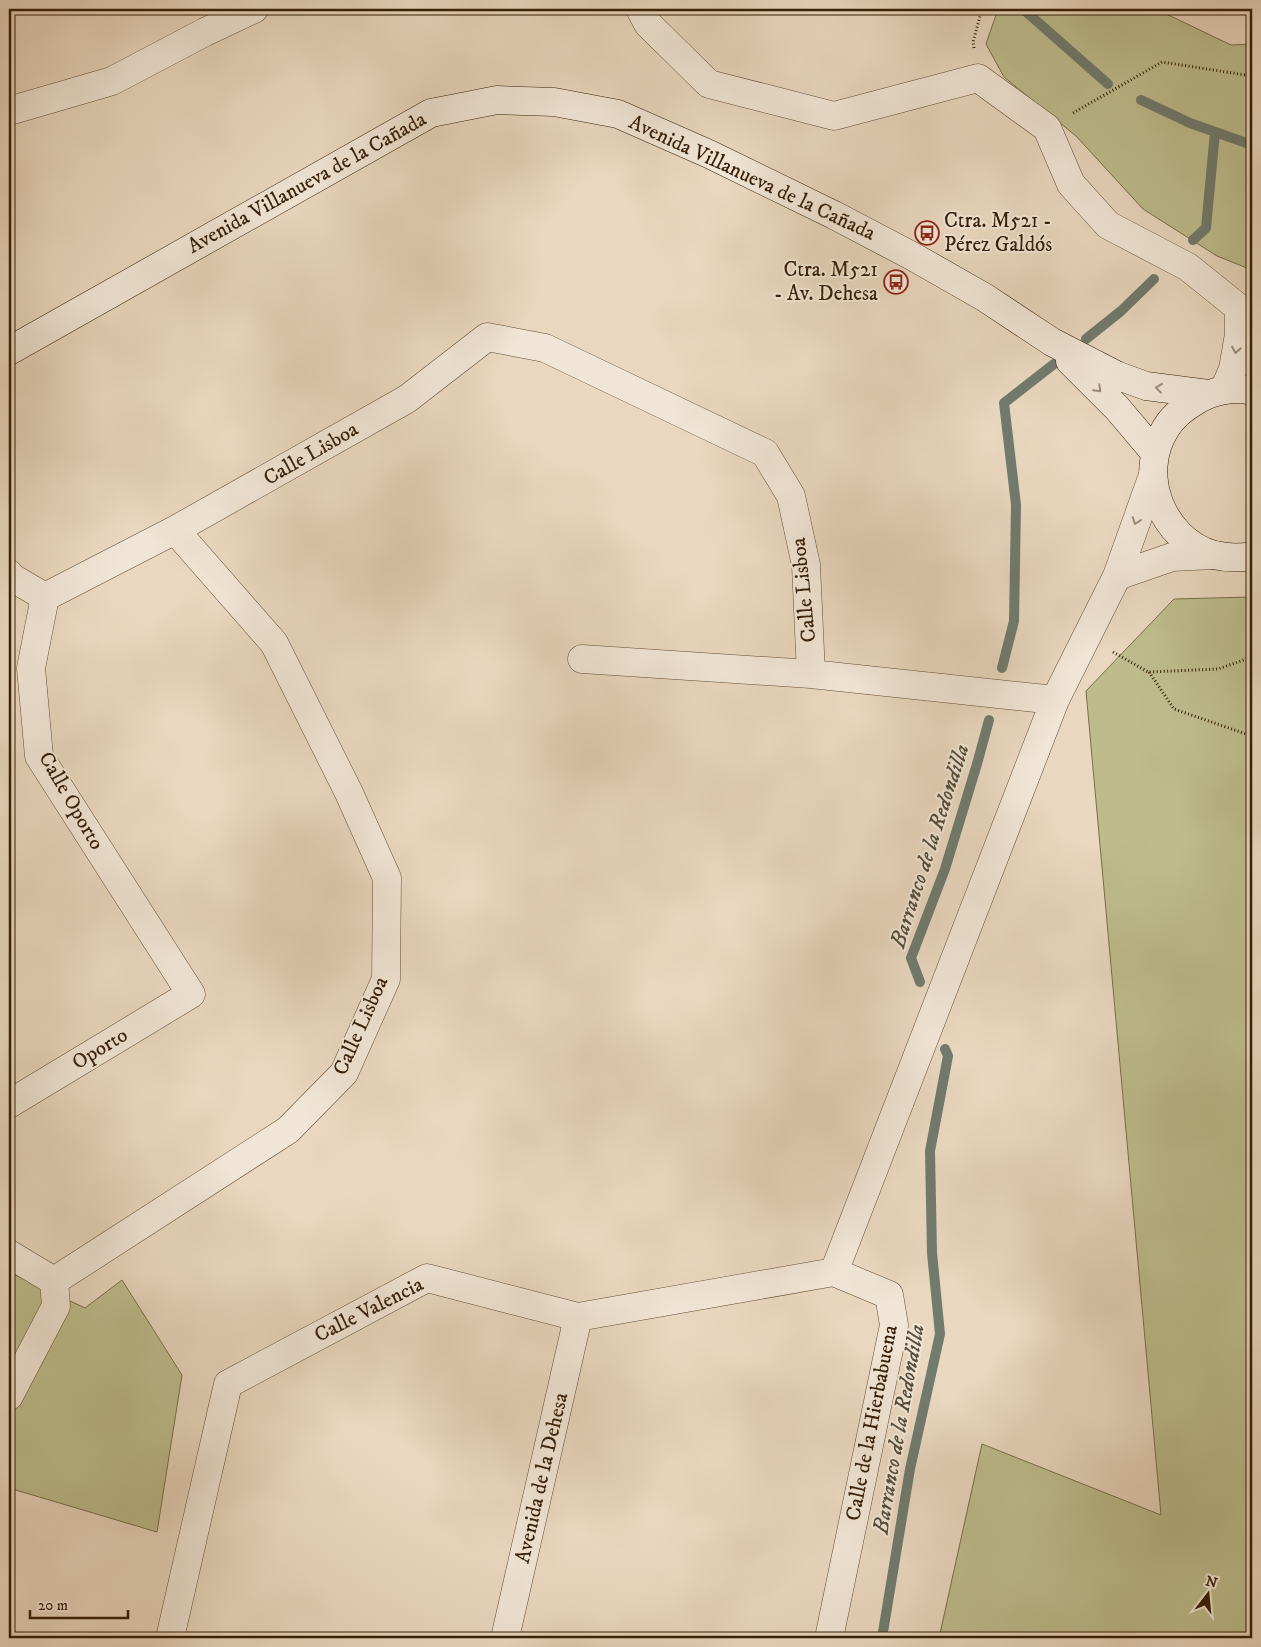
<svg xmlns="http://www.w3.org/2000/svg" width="1261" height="1647" viewBox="0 0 1261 1647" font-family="'IM FELL DW Pica',serif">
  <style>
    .green { fill: #bebc8d; stroke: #7a6e4a }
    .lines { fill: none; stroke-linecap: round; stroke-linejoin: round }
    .stream { stroke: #717b6e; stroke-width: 10 }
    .street-casing { stroke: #644d34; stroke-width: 29 }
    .secondary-casing { stroke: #371f06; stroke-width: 29 }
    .path { stroke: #371f06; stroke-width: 3; stroke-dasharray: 1 2.5; stroke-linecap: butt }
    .street { stroke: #f1e5d5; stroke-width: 28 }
    .secondary { stroke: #f1e5d5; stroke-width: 28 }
    .oneway { stroke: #9d8c78 }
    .labels { text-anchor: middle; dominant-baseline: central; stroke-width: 4; stroke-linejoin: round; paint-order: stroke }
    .street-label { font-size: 21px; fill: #371f06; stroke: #f1e5d5 }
    .poi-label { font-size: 21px; fill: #371f06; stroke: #f1e5d5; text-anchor: start }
    .water-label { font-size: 22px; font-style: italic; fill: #544d3a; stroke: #f1e5d5 }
  </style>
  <rect width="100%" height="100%" fill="#e9d7bf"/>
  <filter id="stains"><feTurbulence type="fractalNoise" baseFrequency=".004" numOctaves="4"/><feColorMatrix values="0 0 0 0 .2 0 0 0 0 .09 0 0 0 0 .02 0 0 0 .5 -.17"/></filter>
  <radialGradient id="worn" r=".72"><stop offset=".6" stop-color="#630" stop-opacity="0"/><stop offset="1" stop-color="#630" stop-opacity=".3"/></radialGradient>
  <!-- green -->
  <path class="green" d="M998,9H1156L1231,45L1252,44V270L1217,256L1143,209L1076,136L1004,77L986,44Z
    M1252,597V1638H939L982,1444L1161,1515L1086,691L1174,599Z
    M9,1272L85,1308L122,1280L182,1375L157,1532L9,1488Z"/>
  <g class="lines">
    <!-- stream -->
    <path class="stream" d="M1023,9L1108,84
      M1141,100L1190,123L1252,145
      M1193,240L1206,228L1215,132
      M1086,339L1121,311L1154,279
      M1002,668L1014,621L1016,505L1004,403L1054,364
      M920,982L911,958L945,869L977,764L989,720
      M882,1638L910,1469L940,1334L932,1253L930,1151L948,1056L945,1049"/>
    <!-- street casing -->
    <g class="street-casing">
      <path id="street" d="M640,9L648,24L709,84L834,116L978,78L1047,128L1071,184L1108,225L1188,267L1239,308L1252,333
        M9,111L112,81L205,32L254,9
        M1224,390L1233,369L1239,334V308
        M9,574L11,577L45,597L31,668L39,756L191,994L9,1104
        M1117,576L1172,557L1214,555
        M45,597L175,530L407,399L487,337L545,348L765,453L791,496L806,565L811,674L1055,700
        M582,659L811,674
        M9,1254L54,1281L56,1306L9,1396
        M834,1272L1055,700L1117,576L1153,475
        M54,1281L288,1130L344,1073L386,979L387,878L349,793L274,643L175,530
        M170,1638L228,1384L427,1278L578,1317L834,1272
        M505,1638L578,1317
        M829,1638L894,1325L889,1295L834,1272"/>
    </g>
    <!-- secondary casing -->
    <g class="secondary-casing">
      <path id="secondary" d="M9,351L431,113L497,100L554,102L618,114L709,154L834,215L912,256L984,297L1052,342L1116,375L1146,386L1208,394
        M1070,361L1117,408L1155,453
        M1252,391C1234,386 1213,391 1197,400C1185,407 1173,416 1166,428C1136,474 1162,540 1214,555C1227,558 1240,558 1252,556"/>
    </g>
    <!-- path -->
    <path class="path" d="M974,48L973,42L982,9
      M1073,113L1162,62L1252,76
      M1113,652L1148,672L1218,669L1252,657
      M1149,672L1174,709L1252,736"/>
    <!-- street -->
    <use href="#street" class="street"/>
    <!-- secondary -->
    <use href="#secondary" class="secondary"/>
  </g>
  <!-- one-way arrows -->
  <defs><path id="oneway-chevron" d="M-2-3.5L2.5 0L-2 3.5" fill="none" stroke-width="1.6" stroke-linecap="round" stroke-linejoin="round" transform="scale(1.25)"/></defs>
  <g class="oneway">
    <use href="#oneway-chevron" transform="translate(1236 350) rotate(99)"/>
    <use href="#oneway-chevron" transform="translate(1159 388) rotate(-173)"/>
    <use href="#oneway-chevron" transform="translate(1098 389) rotate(45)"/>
    <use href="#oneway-chevron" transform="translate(1136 521) rotate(110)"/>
  </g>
  <!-- icons -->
  <defs>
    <g id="bus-ring" transform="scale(1.25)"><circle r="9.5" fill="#f1e5d5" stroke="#8f2418" stroke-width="1.5"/><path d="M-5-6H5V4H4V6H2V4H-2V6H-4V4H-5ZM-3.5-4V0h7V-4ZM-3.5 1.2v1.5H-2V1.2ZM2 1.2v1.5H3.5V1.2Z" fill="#8f2418"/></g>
  </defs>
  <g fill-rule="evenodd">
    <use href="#bus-ring" x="927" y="233"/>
    <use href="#bus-ring" x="896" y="282"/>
  </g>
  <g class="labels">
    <!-- street labels -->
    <g class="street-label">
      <text transform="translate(752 178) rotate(25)">Avenida Villanueva de la Cañada</text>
      <text transform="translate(307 183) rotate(-29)">Avenida Villanueva de la Cañada</text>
      <text transform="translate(311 454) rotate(-30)">Calle Lisboa</text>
      <text transform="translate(804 590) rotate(-96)">Calle Lisboa</text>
      <text transform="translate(71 801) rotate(60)">Calle Oporto</text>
      <text transform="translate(361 1026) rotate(-66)">Calle Lisboa</text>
      <text transform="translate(100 1049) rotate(-31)">Oporto</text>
      <text transform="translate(369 1310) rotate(-27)">Calle Valencia</text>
      <text transform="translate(872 1423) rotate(-79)">Calle de la Hierbabuena</text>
      <text transform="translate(542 1478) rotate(-77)">Avenida de la Dehesa</text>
    </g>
    <!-- poi labels -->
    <g class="poi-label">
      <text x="944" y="221">Ctra. M521 -<tspan x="944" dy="24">Pérez Galdós</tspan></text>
      <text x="878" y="270" text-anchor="end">Ctra. M521<tspan x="878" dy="24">- Av. Dehesa</tspan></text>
    </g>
    <!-- water labels -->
    <g class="water-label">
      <text transform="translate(930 846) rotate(-72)">Barranco de la Redondilla</text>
      <text transform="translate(899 1429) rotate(-80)">Barranco de la Redondilla</text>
    </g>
  </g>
  <!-- margin -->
  <rect width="1261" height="1647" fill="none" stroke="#e9d7bf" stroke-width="30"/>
  <rect x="10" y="10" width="1241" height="1627" fill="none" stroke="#371f06" stroke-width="2.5"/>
  <rect x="15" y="15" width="1231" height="1617" fill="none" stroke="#371f06"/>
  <!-- north arrow -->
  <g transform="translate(1208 1594) rotate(16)" stroke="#f1e5d5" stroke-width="4" paint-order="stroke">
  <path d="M0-4L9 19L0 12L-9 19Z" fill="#371f06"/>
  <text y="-8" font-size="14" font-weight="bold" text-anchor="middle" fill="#371f06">N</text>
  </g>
  <!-- scale -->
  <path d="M30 1610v8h98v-8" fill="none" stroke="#371f06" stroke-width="2.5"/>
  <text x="38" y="1610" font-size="15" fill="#371f06" stroke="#f1e5d5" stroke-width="4" paint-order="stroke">20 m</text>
  <rect width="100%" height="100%" filter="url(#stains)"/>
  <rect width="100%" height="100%" fill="url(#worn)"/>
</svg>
